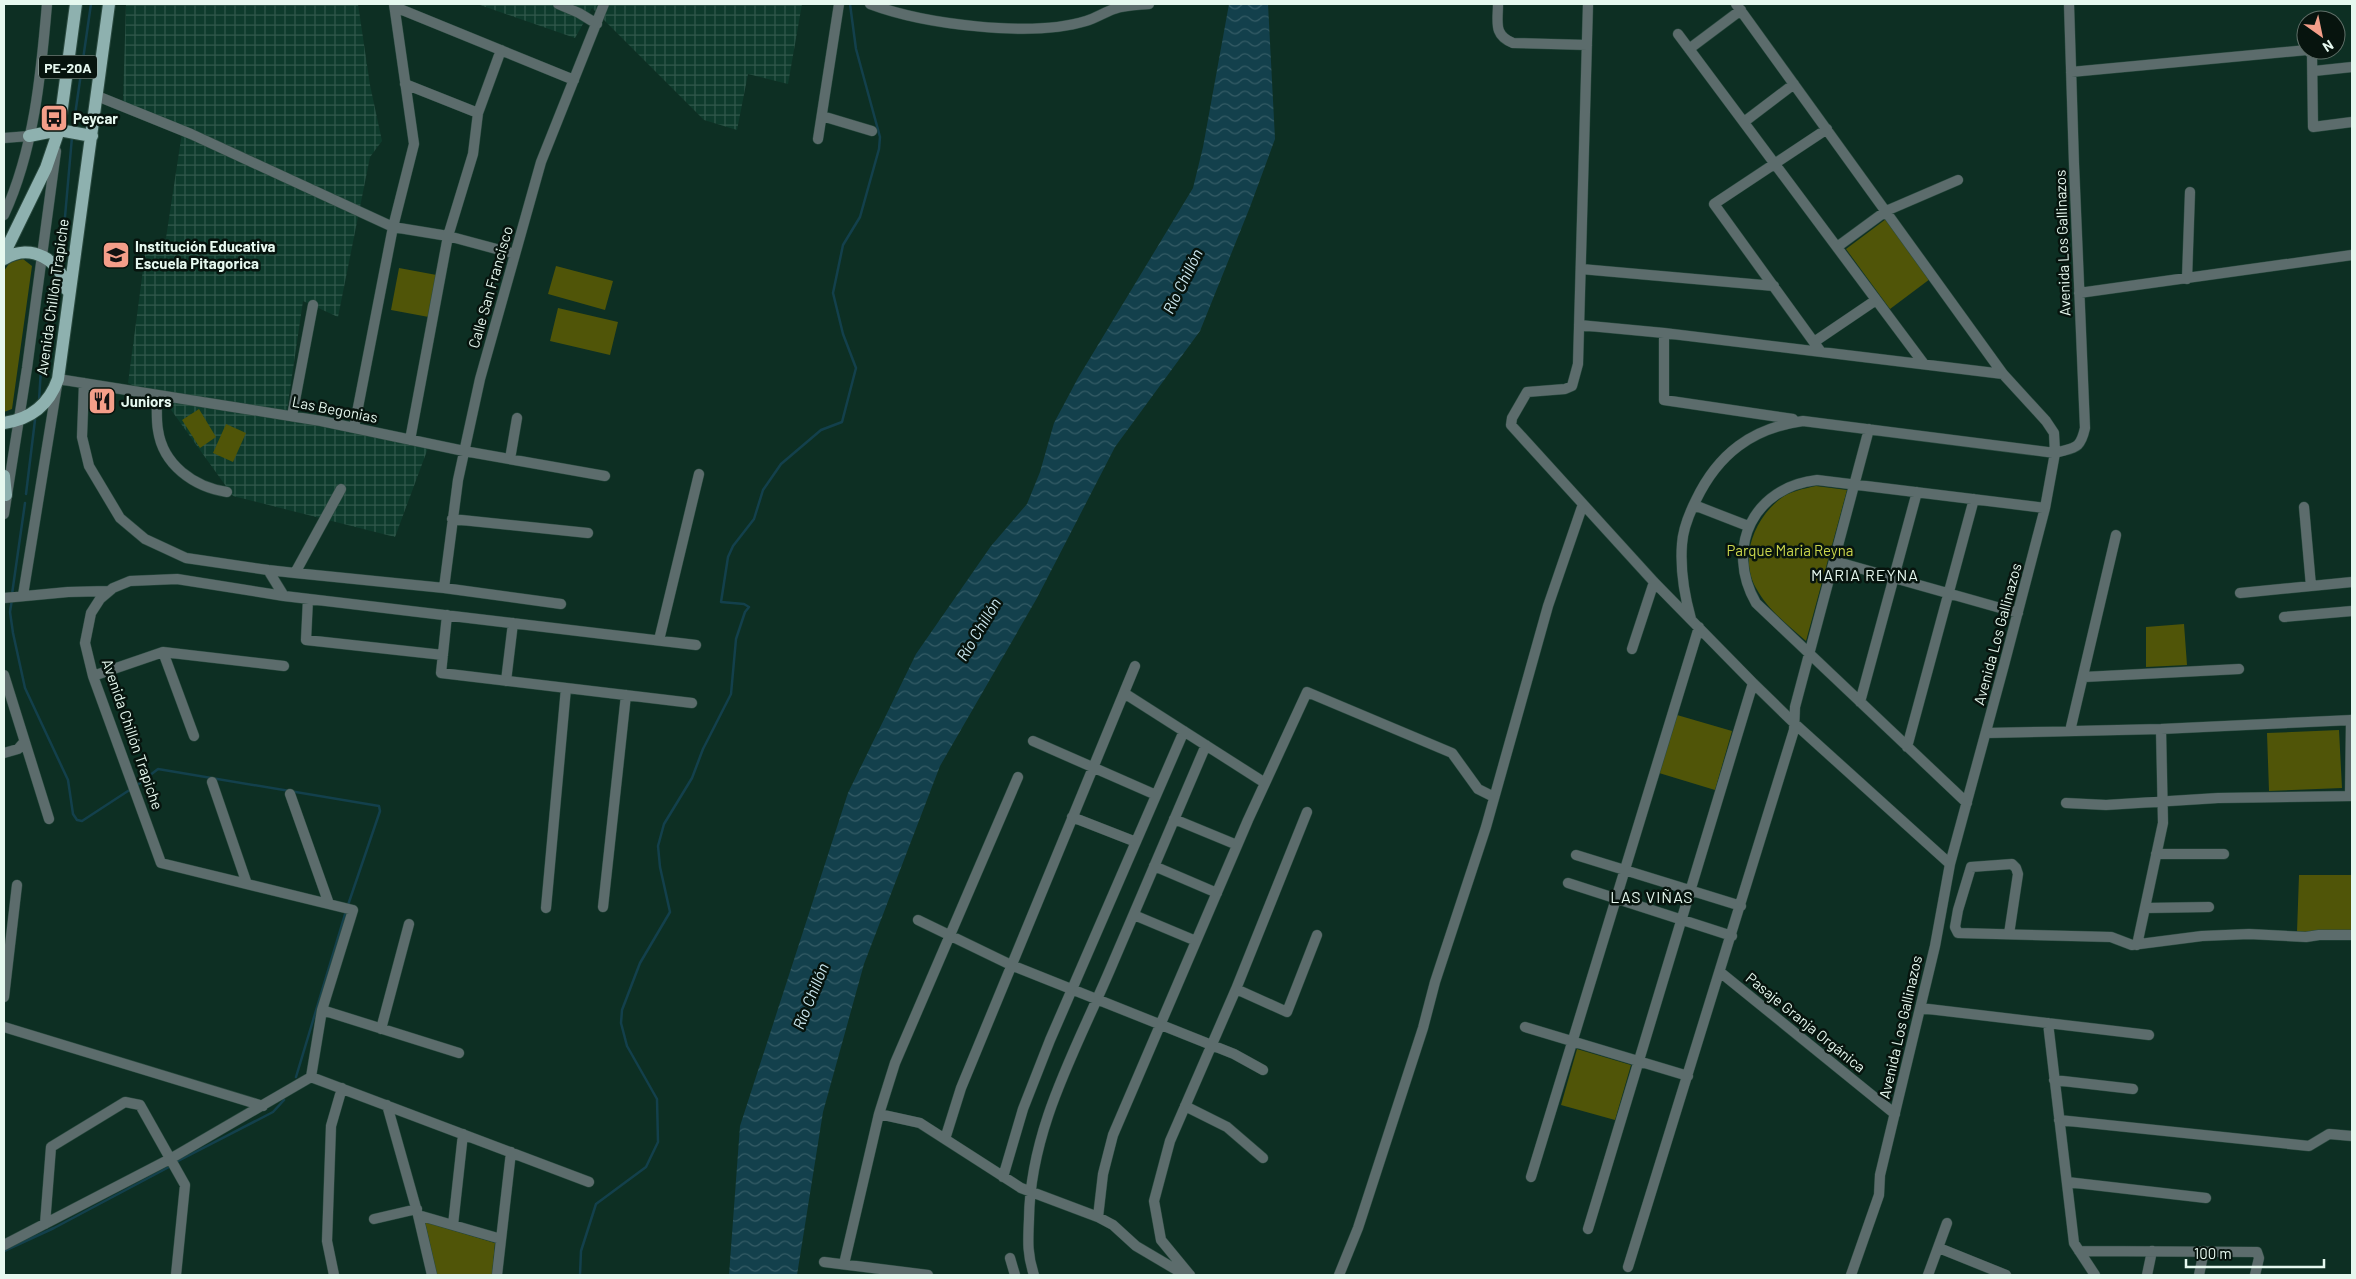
<svg xmlns="http://www.w3.org/2000/svg" width="2356" height="1279" viewBox="0 0 2356 1279" font-family="Barlow,sans-serif">
  <style>
    .industrial { fill: url(#industrial-grid) }
    .green { fill: #505508 }
    .water { fill: url(#water-waves) }
    .lines { fill: none; stroke-linecap: round; stroke-linejoin: round }
    .stream { stroke: #13404c; stroke-width: 2.5 }
    .minor-casing { stroke: #2b4b40; stroke-width: 11 }
    .major-casing { stroke: #2b4b40; stroke-width: 14 }
    .minor { stroke: #5c6c6c; stroke-width: 10 }
    .major { stroke: #8eb1af; stroke-width: 12 }
    .labels { text-anchor: middle; dominant-baseline: central; stroke-width: 5; stroke-linejoin: round; paint-order: stroke }
    .shield { fill: #07140e; stroke: #a3b4ac; stroke-width: 1 }
    .shield-label { font-size: 14px; font-weight: bold; fill: #e6f8ef }
    .poi-label { font-size: 15px; font-weight: bold; fill: #e6f8ef; stroke: #07140e; text-anchor: start }
    .street-label { font-size: 15px; fill: #e6f8ef; stroke: #07140e }
    .park-label { font-size: 15px; fill: #cdd84d; stroke: #07140e }
    .water-label { font-size: 16px; font-style: italic; fill: #ceeaf2; stroke: #07140e }
    .neighbourhood-label { font-size: 16px; letter-spacing: 1px; fill: #e6f8ef; stroke: #07140e }
  </style>
  <defs>
    <pattern id="industrial-grid" width="8" height="8" patternUnits="userSpaceOnUse" patternTransform="scale(1.25)"><rect width="8" height="8" fill="#0e3b2c"/><path d="M0 4h8M4 0v8" fill="none" stroke="#31584b"/></pattern>
    <pattern id="water-waves" width="16" height="10" patternUnits="userSpaceOnUse" patternTransform="scale(1.25)"><rect width="16" height="10" fill="#13404c"/><path d="M0 5q4-4 8 0t8 0" fill="none" stroke="#355c66"/></pattern>
  </defs>
  <rect width="100%" height="100%" fill="#0d2f23"/>
  <!-- industrial -->
  <path class="industrial" d="M126,4H358L370,85L382,141L370,157L338,317L303,301L287,410L431,440L395,537L233,496L164,400L128,383L146,247L164,251L183,126L123,101Z
    M477,4H802L788,84L748,74L737,130L704,120L592,8L575,38Z"/>
  <!-- green -->
  <path class="green" d="M1886,219L1930,279L1890,309L1846,249Z
    M23,259L32,266L12,409L4,412V271L10,262Z
    M556,266L613,281L605,310L548,294Z
    M399,268L442,276L434,318L391,310Z
    M558,308L618,322L610,355L550,341Z
    M199,409L216,437L200,448L182,420Z
    M226,424L246,433L233,462L213,453Z
    M1816,486L1847,490L1806,641C1788,625 1767,609 1756,588C1739,558 1754,519 1780,499C1790,491 1803,489 1816,486Z
    M2184,624L2187,665L2146,667V627Z
    M1677,715L1732,731L1715,790L1659,773Z
    M2339,730L2342,788L2269,791L2267,733Z
    M2299,875H2352V932H2297Z
    M1577,1049L1631,1065L1615,1120L1561,1105Z
    M425,1222L495,1243L492,1275H437Z"/>
  <!-- water -->
  <path class="water" d="M1229,4H1268L1275,139L1250,207L1200,331L1115,447L1037,598L940,766L864,964L823,1112L797,1275H729L740,1126L848,793L916,654L991,546L1027,504L1040,472L1054,423L1078,378L1193,188L1203,147Z"/>
  <g class="lines">
    <!-- stream -->
    <path class="stream" d="M73,129L91,4
      M59,262L62,251L72,137
      M39,401L42,352L56,278
      M26,494L35,420
      M12,594L25,503
      M12,599L10,612L13,633L25,688L68,780L73,814L77,820L82,821L131,789
      M136,786L158,769L379,806L380,811L348,905
      M296,1077L346,911
      M178,1161L273,1112L284,1100
      M4,1251L54,1228L169,1167
      M580,1275L581,1251L596,1204L646,1167L658,1142L657,1099L627,1046L621,1023L622,1010L640,963L670,912L660,867L658,846L664,824L692,778L703,749L731,694L736,639L745,612L749,607L744,604L721,602L728,557L733,546L754,519L763,490L781,464L821,430L842,422L856,368L843,334L833,293L843,245L860,217L879,149L880,137L856,49L850,4"/>
    <!-- minor casing -->
    <g class="minor-casing">
      <path id="minor" d="M558,4L579,13L597,24
        M870,4C923,24 1031,38 1086,21C1096,18 1105,12 1114,9C1125,5 1138,5 1149,4
        M1498,4C1498,22 1493,35 1513,43L1587,45
        M1588,4L1578,364L1572,386L1565,389L1527,392L1512,418L1511,425L1654,582L1753,683L1794,723L1950,864
        M395,7L574,80
        M1678,34L1924,364
        M1689,49L1741,10
        M2314,71L2352,67
        M2071,72L2307,50L2312,54L2313,127L2352,122
        M405,84L478,113
        M97,96L191,134L393,227L448,236L515,254
        M822,116L872,131
        M1744,122L1794,84
        M4,138L29,136
        M818,139L839,4
        M4,215C34,150 41,75 47,4
        M1837,247L1886,211L1958,180
        M1581,269L1774,286
        M2187,279L2190,192
        M2079,293L2352,255
        M1579,325L1664,333L2003,374
        M1664,333V400L1793,419
        M1814,342L1876,300
        M1821,352L1714,204L1827,129
        M84,383L82,437L89,466L120,518L145,539L186,558L268,570L284,596
        M157,395C157,407 156,419 158,430C163,465 194,487 227,492
        M292,416L313,305
        M354,428L393,227L414,144L394,4
        M410,440L448,236L473,154L478,113L501,50
        M510,459L517,418
        M1694,505L1748,526
        M2304,507L2311,586
        M4,514L27,368L56,151
        M452,519L588,533
        M1834,561L2018,613
        M268,570L295,573L341,489
        M295,573L444,588L561,604
        M444,588L458,480L480,379L541,162L604,4
        M2240,593L2352,582
        M23,595L58,379L321,421L464,451L605,476
        M4,598L68,592L108,591
        M308,599L306,640L443,655
        M447,615L441,673L692,703
        M2284,617L2352,611
        M1691,619C1684,594 1680,570 1682,544C1683,528 1689,514 1696,500C1718,454 1752,428 1803,421L2055,453L2054,433L2046,421L2003,374L1736,4
        M659,640L699,474
        M1632,649L1654,582
        M163,652L194,736
        M4,675L49,819
        M93,676L163,652L284,666
        M2084,677L2239,669
        M506,681L513,623
        M1124,693L1265,783
        M1860,702L1917,492
        M2070,731L2116,535
        M1986,733L2161,729L2352,720
        M1033,741L1156,795
        M1907,747L1974,499
        M4,753L18,749L24,742
        M212,782L247,884
        M290,794L329,904
        M2350,796L2351,720
        M1967,803L1756,603C1724,547 1754,487 1817,480L2045,508
        M2066,803L2106,805L2218,798L2352,796
        M1307,812L1236,989L1287,1012L1317,935
        M1072,817L1136,842
        M1174,819L1237,845
        M2156,854H2224
        M1576,855L1741,906
        M1154,866L1217,893
        M1568,883L1732,936
        M603,907L626,695
        M546,908L566,688
        M2145,908L2209,907
        M1134,915L1196,941
        M918,920L1011,965L1234,1054L1263,1070
        M2009,934L2018,874L2016,868L2012,864L1971,867L1958,910L1955,927L1958,933L2111,937L2132,945L2202,936L2249,934L2306,937L2319,935H2352
        M2137,945L2163,823L2161,729
        M1720,972L1895,1114
        M4,997L17,885
        M1920,1008L2149,1035
        M322,1010L459,1053
        M2048,1023L2074,1243L2095,1275
        M4,1027L263,1106
        M1525,1027L1688,1076
        M381,1029L409,924
        M311,1077L322,1010L353,910L161,863L93,676L85,643L91,613L100,599L113,588L130,581L177,579L284,596L696,645
        M2054,1080L2133,1089
        M387,1105L418,1215L432,1275
        M1185,1106L1227,1127L1263,1158
        M879,1114L920,1123L1021,1188L1098,1217L1113,1225L1136,1246L1175,1269L1190,1275
        M2059,1120L2309,1146L2329,1134L2352,1136
        M945,1139L961,1088L1135,666
        M1003,1177L1023,1109L1050,1040L1184,731
        M1531,1177L1699,627
        M2067,1182L2206,1198
        M418,1215L501,1239
        M1098,1217L1103,1174L1113,1135L1248,820L1307,692L1452,753L1478,789L1494,797
        M374,1219L417,1209
        M45,1224L51,1147L125,1102L140,1105L185,1185L176,1275
        M453,1225L463,1134
        M1588,1229L1753,683
        M4,1245L170,1159L311,1077L589,1182
        M1939,1248L2006,1275
        M2079,1251L2257,1252L2259,1258L2255,1275
        M1010,1258L1015,1275
        M824,1262L928,1275
        M844,1264L879,1114L895,1063L1018,777
        M1628,1267L1794,730L1795,707L1869,429
        M1189,1274L1161,1240L1154,1201L1170,1141L1236,989
        M334,1275L327,1241L331,1126L342,1088
        M497,1275L511,1152
        M1034,1275C1027,1254 1028,1241 1029,1219C1030,1128 1077,1048 1112,965C1143,892 1174,819 1206,745
        M1339,1275L1358,1228L1423,1028L1435,982L1486,827L1548,606L1583,504
        M1851,1275L1879,1195L1880,1175L1935,946L1950,864L2004,665L2045,508L2055,453C2075,447 2080,450 2085,428L2074,164L2069,4
        M1928,1275L1947,1223
        M2147,1275L2152,1251
        M2199,1275L2204,1251"/>
    </g>
    <!-- major casing -->
    <g class="major-casing">
      <path id="major" d="M29,136L59,130L92,136
        M4,254L46,168L59,130L76,4
        M4,259C31,242 61,260 67,290
        M4,423C31,419 49,405 58,379L109,4
        M4,476L6,495"/>
    </g>
    <!-- minor -->
    <use href="#minor" class="minor"/>
    <!-- major -->
    <use href="#major" class="major"/>
  </g>
  <!-- icons -->
  <defs>
    <g id="bus-square" transform="scale(1.4375)"><rect x="-9" y="-9" width="18" height="18" rx="4" fill="#f49e89" stroke="#07140e"/><path d="M-5-6H5V4H4V6H2V4H-2V6H-4V4H-5ZM-3.5-4V0h7V-4ZM-3.5 1.2v1.5H-2V1.2ZM2 1.2v1.5H3.5V1.2Z" fill="#111"/></g>
    <g id="school-square" transform="scale(1.4375)"><rect x="-9" y="-9" width="18" height="18" rx="4" fill="#f49e89" stroke="#07140e"/><path d="M0-5L7-2L0 1L-7-2ZM-4 1L0 2.5L4 1V4Q0 6-4 4Z" fill="#111"/></g>
    <g id="restaurant-square" transform="scale(1.4375)"><rect x="-9" y="-9" width="18" height="18" rx="4" fill="#f49e89" stroke="#07140e"/><path d="M-5-6h1v4h1v-4h1v4h1v-4h1v5L-1.5 .5V6h-2V.5L-5-1ZM5-6V6H3V1.5H1.5Q1.5-4 5-6Z" fill="#111"/></g>
  </defs>
  <g fill-rule="evenodd">
    <use href="#bus-square" x="54" y="118"/>
    <use href="#school-square" x="116" y="255"/>
    <use href="#restaurant-square" x="102" y="401"/>
  </g>
  <g class="labels">
    <!-- shield labels -->
    <rect class="shield" x="39" y="55.5" width="58" height="23" rx="4"/>
    <g class="shield-label">
      <text x="68" y="67">PE-20A</text>
    </g>
    <!-- poi labels -->
    <g class="poi-label">
      <text x="73" y="118">Peycar</text>
      <text x="135" y="246">Institución Educativa<tspan x="135" dy="17">Escuela Pitagorica</tspan></text>
      <text x="121" y="401">Juniors</text>
    </g>
    <!-- street labels -->
    <g class="street-label">
      <text transform="translate(2062 243) rotate(-92)">Avenida Los Gallinazos</text>
      <text transform="translate(490 287) rotate(-74)">Calle San Francisco</text>
      <text transform="translate(52 297) rotate(-82)">Avenida Chillón Trapiche</text>
      <text transform="translate(335 409) rotate(11)">Las Begonias</text>
      <text transform="translate(1997 634) rotate(-75)">Avenida Los Gallinazos</text>
      <text transform="translate(133 734) rotate(71)">Avenida Chillón Trapiche</text>
      <text transform="translate(1806 1022) rotate(39)">Pasaje Granja Orgánica</text>
      <text transform="translate(1900 1027) rotate(-77)">Avenida Los Gallinazos</text>
    </g>
    <!-- park labels -->
    <g class="park-label">
      <text x="1790" y="550">Parque Maria Reyna</text>
    </g>
    <!-- water labels -->
    <g class="water-label">
      <text transform="translate(1182 281) rotate(-64)">Río Chillón</text>
      <text transform="translate(978 629) rotate(-59)">Río Chillón</text>
      <text transform="translate(810 996) rotate(-68)">Río Chillón</text>
    </g>
    <!-- neighbourhood labels -->
    <g class="neighbourhood-label">
      <text x="1865" y="574">MARIA REYNA</text>
      <text x="1652" y="896">LAS VIÑAS</text>
    </g>
  </g>
  <!-- border -->
  <rect width="2356" height="1279" fill="none" stroke="#e6f8ef" stroke-width="10"/>
  <!-- north arrow -->
  <g transform="translate(2321 35) rotate(147)"><circle r="24" fill="#07140e" stroke="#606f68"/>
  <path d="M0-4L9 19L0 12L-9 19Z" fill="#f49e89"/>
  <text y="-8" font-size="14" font-weight="bold" text-anchor="middle" fill="#e6f8ef">N</text>
  </g>
  <!-- scale -->
  <path d="M2186 1259v8h138v-8" fill="none" stroke="#e6f8ef" stroke-width="2.5"/>
  <text x="2194" y="1259" font-size="15" fill="#e6f8ef" stroke="#07140e" stroke-width="4" paint-order="stroke">100 m</text>
</svg>
